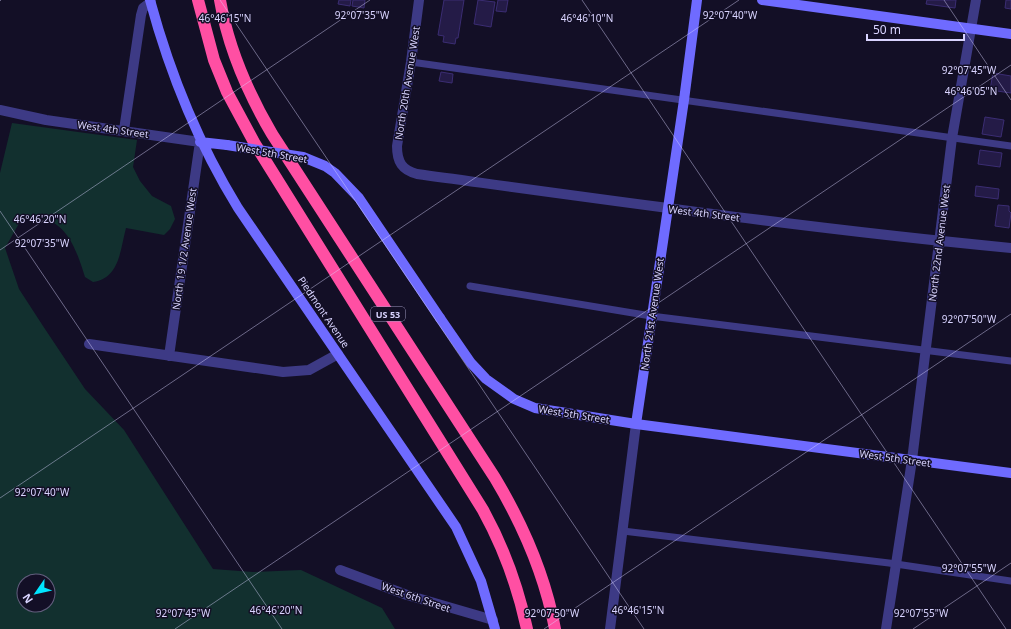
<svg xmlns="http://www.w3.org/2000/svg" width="1011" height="629" viewBox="0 0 1011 629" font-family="'Noto Sans',sans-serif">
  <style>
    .green { fill: #12302f; fill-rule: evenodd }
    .building { fill: #241b47; stroke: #3b2d73 }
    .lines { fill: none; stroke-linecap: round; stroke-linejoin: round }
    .lane { stroke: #3d3a85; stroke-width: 7 }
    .street { stroke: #3d3a85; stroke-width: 10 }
    .secondary { stroke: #6f6bff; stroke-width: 10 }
    .highway { stroke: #ff4fa3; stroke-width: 12 }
    .secondary-bridge { stroke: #6f6bff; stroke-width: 10 }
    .ticks { fill: none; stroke: #d9d4ff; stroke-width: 1; stroke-opacity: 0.45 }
    .labels { text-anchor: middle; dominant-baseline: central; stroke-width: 3; stroke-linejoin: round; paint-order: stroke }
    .shield { fill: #130f26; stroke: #9e99be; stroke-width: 1 }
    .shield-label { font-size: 9px; font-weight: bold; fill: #d9d4ff }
    .street-label { font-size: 10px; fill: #d9d4ff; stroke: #130f26 }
    .ticks-label { font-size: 10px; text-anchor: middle; fill: #d9d4ff; stroke: #130f26; stroke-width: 3; stroke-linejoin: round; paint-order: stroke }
  </style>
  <rect width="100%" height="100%" fill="#130f26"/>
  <!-- green -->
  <path class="green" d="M12,123L137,140L133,167L140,181L152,196L171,206L175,219L170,229L164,235L126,228C120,250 120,278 93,282L85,277C78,255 69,224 43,219C36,217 27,219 21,220L5,248L19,289L43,326L85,389L124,430L213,569L253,572L301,570L382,608L395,629H0V173ZM24,581H48V605H24Z"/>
  <!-- building -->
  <path class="building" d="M339,0H351L350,6L338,4Z
    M353,0H365L364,8L352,6Z
    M444,0H464L458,38H456L455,44L443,42L444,36L438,35Z
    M478,0L495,2L491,27L474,24Z
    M498,0H508L506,12L496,11Z
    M927,0H956L955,8L926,4Z
    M1006,0H1011V9L1005,8Z
    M441,72L453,74L452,83L439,81Z
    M993,73L1011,76V93L990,90Z
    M985,117L1004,120L1001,137L982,134Z
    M980,150L1002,153L1000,167L978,164Z
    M976,186L999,189L998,199L975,196Z
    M998,205L1009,206V211L1011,213L1009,228L995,226Z"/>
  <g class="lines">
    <!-- lane -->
    <path class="lane" d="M411,62L1011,146
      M470,286L651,316L1011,361
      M623,531L889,563L1011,581"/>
    <!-- street -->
    <path class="street" d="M419,0L411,62L397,146C397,162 402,170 417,174C615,201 812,229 1011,248
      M0,110L46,120L200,142L169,356
      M124,130L141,15L143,8L151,2
      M89,344L283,372L309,370L338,354
      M340,570L407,595L493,620
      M610,629L636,424
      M886,629L912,460L952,138L976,0"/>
    <!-- secondary -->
    <path class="secondary" d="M150,0C170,74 198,143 238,208L456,527L481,581L495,629
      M762,0L1011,34
      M200,142L227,145
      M440,318L471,363L486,379L514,399L535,408L636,424L1011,473
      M636,424L684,100L697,0"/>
    <!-- highway -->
    <path class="highway" d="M198,0L214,60L227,92L255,144L483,510C504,548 518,587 527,629
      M220,0C228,47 248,93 272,134L495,478C523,525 545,575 555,629"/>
    <!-- secondary-bridge -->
    <path class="secondary-bridge" d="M227,145L303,157L325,166L335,173L359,198L440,318"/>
  </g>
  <!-- ticks -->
  <path class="ticks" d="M220,0L644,629M582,0L1006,629M944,0L1011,100M0,1L1,0M0,211L282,629M0,250L370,0M0,498L739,0M175,629L1011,65M544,629L1011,314M913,629L1011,563"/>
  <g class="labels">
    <!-- shield labels -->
    <rect class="shield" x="371" y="307" width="34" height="14" rx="3"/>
    <g class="shield-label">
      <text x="388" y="314">US 53</text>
    </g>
    <!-- street labels -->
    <g class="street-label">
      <text transform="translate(407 83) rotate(-81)">North 20th Avenue West</text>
      <text transform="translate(113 129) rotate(8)">West 4th Street</text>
      <text transform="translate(272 153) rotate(10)">West 5th Street</text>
      <text transform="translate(704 213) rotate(7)">West 4th Street</text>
      <text transform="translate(939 243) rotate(-83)">North 22nd Avenue West</text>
      <text transform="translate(184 249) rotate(-82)">North 19 1/2 Avenue West</text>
      <text transform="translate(324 312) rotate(56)">Piedmont Avenue</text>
      <text transform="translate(652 314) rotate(-82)">North 21st Avenue West</text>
      <text transform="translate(574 414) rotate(9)">West 5th Street</text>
      <text transform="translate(895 458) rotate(8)">West 5th Street</text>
      <text transform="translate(416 597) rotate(19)">West 6th Street</text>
    </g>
  </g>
  <g class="ticks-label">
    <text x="362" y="19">92°07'35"W</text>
    <text x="730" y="19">92°07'40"W</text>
    <text x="225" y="22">46°46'15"N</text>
    <text x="587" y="22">46°46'10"N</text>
    <text x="969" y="74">92°07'45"W</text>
    <text x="971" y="95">46°46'05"N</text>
    <text x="40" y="223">46°46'20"N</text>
    <text x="42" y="247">92°07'35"W</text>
    <text x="969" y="323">92°07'50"W</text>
    <text x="42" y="496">92°07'40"W</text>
    <text x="969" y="572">92°07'55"W</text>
    <text x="276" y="614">46°46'20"N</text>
    <text x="638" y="614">46°46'15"N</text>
    <text x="183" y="617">92°07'45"W</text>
    <text x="552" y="617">92°07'50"W</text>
    <text x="921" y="617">92°07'55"W</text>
  </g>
  <!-- north arrow -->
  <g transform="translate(36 593) rotate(236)"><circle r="19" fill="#130f26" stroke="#625e7d"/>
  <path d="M0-3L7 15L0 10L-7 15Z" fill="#00e5ff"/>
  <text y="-6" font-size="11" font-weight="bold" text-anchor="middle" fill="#d9d4ff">N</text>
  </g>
  <!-- scale -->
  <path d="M867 34v6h97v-6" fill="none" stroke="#d9d4ff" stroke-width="2"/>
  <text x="873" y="34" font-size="12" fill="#d9d4ff" stroke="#130f26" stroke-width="3" paint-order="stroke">50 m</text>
</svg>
